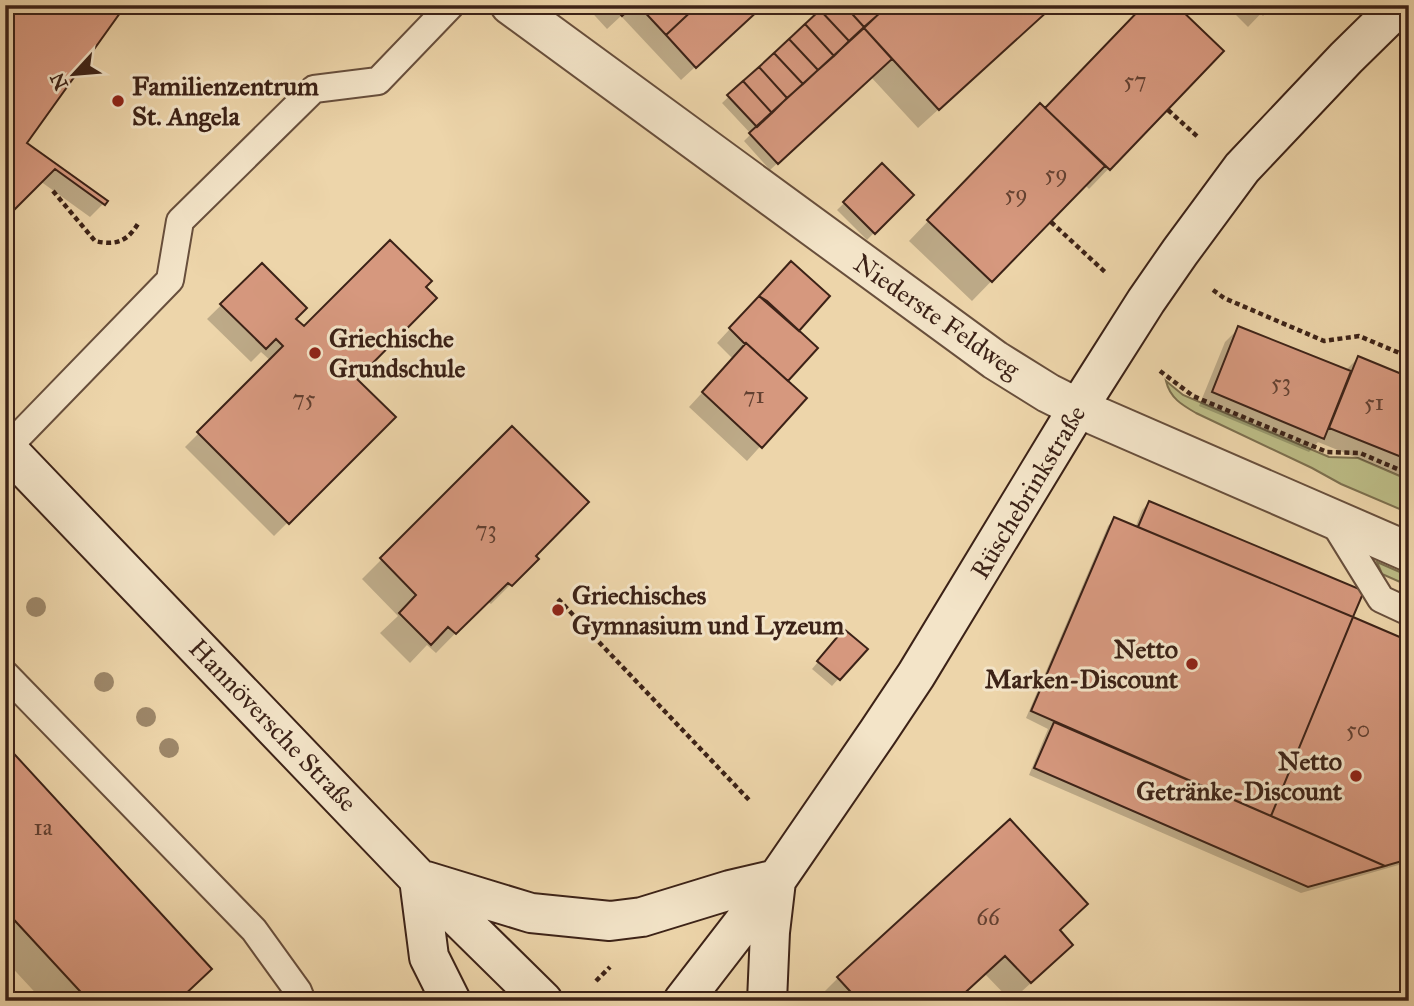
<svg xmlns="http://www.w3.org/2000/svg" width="1414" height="1006" viewBox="0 0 1414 1006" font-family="'IM FELL Great Primer',serif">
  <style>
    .green { fill: #bcbc86; stroke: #7c6f4e; stroke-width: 2 }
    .shadow { fill: #0003 }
    .building { fill: #d6987e; stroke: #3c2217; stroke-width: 2 }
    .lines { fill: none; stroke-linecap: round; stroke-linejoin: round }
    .service-casing { stroke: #684f3c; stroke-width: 30 }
    .minor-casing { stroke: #684f3c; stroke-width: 42 }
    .secondary-casing { stroke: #3c2217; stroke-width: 42 }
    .path { stroke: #3c2217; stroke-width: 4.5; stroke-dasharray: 5 3.5; stroke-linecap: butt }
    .service { stroke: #f3e4c8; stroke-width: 26 }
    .minor { stroke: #f3e4c8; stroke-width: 38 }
    .secondary { stroke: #f3e4c8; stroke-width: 38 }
    .tree { fill: #9d8769 }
    .poi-dot { fill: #8f2418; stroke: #f3e4c8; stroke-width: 2.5 }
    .labels { text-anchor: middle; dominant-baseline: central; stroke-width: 6; stroke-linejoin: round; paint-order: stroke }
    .number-label { font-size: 23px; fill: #624031 }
    .poi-label { font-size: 26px; font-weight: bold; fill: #3c2217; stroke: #f3e4c8; text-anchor: start }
    .street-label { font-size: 26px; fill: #3c2217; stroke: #f3e4c8 }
  </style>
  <rect width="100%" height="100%" fill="#edd5aa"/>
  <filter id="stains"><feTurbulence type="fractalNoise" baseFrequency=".00286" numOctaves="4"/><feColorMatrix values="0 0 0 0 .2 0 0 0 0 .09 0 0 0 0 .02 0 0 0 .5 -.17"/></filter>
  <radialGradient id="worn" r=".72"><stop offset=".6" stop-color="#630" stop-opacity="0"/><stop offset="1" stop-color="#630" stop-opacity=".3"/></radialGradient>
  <!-- green -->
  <path class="green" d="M1166,381L1183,395L1329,457L1358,458L1409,480V513L1341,484L1312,468L1196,413C1182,405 1170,398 1166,381Z
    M1377,562L1409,576V586L1382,574Z"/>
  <!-- shadow -->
  <path class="shadow" d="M585,5H756L744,22L681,80L621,16L607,29Z
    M827,5L1027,29L918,128L871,77L770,170L744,141L751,134L722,103Z
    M1226,5H1269L1248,27Z
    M1222,51L1089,189L1085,185L972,301L909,241L1020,125L1045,110Z
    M25,144L106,201L90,217L40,181Z
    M882,166L911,195L867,240L837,210Z
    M262,265L294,319L394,417L274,536L185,447L271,361L261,352L251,362L207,319Z
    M752,305L797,331L786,381L804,398L747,461L689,407L733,359L717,343Z
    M1239,328L1345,371L1358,358L1409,378V479L1318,442L1309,452L1199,406L1225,342Z
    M512,429L533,556L517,578L491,604L487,601L436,653L427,645L410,663L380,633L398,616L362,579Z
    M1149,503L1362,592L1351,618L1409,643V862L1301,893L1029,775L1048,729L1026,718L1108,526L1114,519L1135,528L1142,510Z
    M838,638L865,649L832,686L812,669Z
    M5,746L178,1001H43L5,960Z
    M1058,930L1051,965L1011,1001L985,974L955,1001H822L819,997L838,978Z"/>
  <!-- building -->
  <path class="building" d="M5,5H108L120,13L27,143L108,201L105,205L55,169L5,219Z
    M612,5H634L622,16Z
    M638,5H698L666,35Z
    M698,5H758L761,8L696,68L666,35Z
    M825,5H844L864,27L849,41L820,10Z
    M844,5H873L880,13L864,27Z
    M873,5H888L880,13Z
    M888,5H1045L1049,10L939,110L864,28Z
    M1144,5H1176L1224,51L1110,170L1045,108Z
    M1254,5H1272L1263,14Z
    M820,10L849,41L834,56L805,24Z
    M805,24L834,56L818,70L789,39Z
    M864,28L892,59L778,164L749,133Z
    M789,39L818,70L803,84L774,53Z
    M774,53L803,84L787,98L759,67Z
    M759,67L787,98L772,113L743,81Z
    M743,81L772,113L757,127L727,95Z
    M1040,103L1105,166L992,282L927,220Z
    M882,163L914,195L875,234L843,202Z
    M390,240L432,281L426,287L437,298L357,379L396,417L289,524L197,432L283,346L276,339L266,349L220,304L262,263L307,308L296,319L304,326Z
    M791,261L830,296L799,331L759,296Z
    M759,296L767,301L818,348L788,381L746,343L745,344L729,328Z
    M1238,326L1351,371L1324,439L1212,392Z
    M746,343L807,398L762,448L702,392Z
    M1358,356L1409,377V460L1329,428Z
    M512,426L589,502L536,556L539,559L512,586L508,583L456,634L448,627L431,645L399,613L416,595L380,558Z
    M1149,501L1364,591L1353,617L1138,527Z
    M1114,517L1353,617L1271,816L1031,711Z
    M1353,617L1409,641V859L1385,866L1271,816Z
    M844,629L868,649L840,680L817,661Z
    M1054,722L1271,816L1385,866L1308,887L1034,768Z
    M5,744L212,969L178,1001H89L5,910Z
    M1010,819L1088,904L1060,930L1073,945L1031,983L1005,956L956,1001H859L837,977Z"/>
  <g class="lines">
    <!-- service casing -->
    <g class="service-casing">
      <path id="service" d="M7,448L170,280L180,221L314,89L378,81L451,5
        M1331,518L1381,599L1409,612
        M5,674L254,930L298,991L302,1001"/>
    </g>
    <!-- minor casing -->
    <g class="minor-casing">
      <path id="minor" d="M510,5L995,360L1048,393L1078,408L1409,552"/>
    </g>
    <!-- secondary casing -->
    <g class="secondary-casing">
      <path id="secondary" d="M5,447L419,879L543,1001
        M419,879L429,957L451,1001
        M426,881L531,913L610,921L642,917L730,890L777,879
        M683,1001L777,879L878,732L916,675L1078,408L1146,301L1180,252L1242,168L1346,58L1400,5
        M767,1001L770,932L776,881"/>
    </g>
    <!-- path -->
    <path class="path" d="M1168,110L1199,138
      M53,191L95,241C117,246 128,241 139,222
      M1051,222L1105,272
      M1213,290L1224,298L1324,341L1359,336L1409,357
      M1160,371L1193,396L1327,452L1360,453L1409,474
      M558,599L751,802
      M596,981L610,967"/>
    <!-- service -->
    <use href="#service" class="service"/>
    <!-- minor -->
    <use href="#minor" class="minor"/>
    <!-- secondary -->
    <use href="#secondary" class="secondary"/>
  </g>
  <!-- trees -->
  <g class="tree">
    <circle cx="36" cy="607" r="10"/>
    <circle cx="104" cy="682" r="10"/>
    <circle cx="146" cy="717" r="10"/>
    <circle cx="169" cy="748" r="10"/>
  </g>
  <!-- markers -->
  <g class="poi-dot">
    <circle cx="118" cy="101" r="7"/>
    <circle cx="315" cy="353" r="7"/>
    <circle cx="558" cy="610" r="7"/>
    <circle cx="1192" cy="664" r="7"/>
    <circle cx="1356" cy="776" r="7"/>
  </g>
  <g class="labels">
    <!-- number labels -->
    <g class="number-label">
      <text x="1135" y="80">57</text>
      <text x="1056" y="173">59</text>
      <text x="1016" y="193">59</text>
      <text x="1281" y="382">53</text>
      <text x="754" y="395">71</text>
      <text x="304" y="398">75</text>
      <text x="1374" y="402">51</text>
      <text x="486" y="529">73</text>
      <text x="1358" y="729">50</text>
      <text x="43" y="827">1a</text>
      <text x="988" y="917">66</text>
    </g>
    <!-- poi labels -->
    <g class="poi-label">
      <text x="132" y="86">Familienzentrum<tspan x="132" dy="30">St. Angela</tspan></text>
      <text x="329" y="338">Griechische<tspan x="329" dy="30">Grundschule</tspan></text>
      <text x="572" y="595">Griechisches<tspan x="572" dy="30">Gymnasium und Lyzeum</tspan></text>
      <text x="1178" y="649" text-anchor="end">Netto<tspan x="1178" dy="30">Marken-Discount</tspan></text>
      <text x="1342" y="761" text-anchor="end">Netto<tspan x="1342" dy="30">Getränke-Discount</tspan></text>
    </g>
    <!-- street labels -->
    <g class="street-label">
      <text transform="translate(937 316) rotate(35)">Niederste Feldweg</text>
      <text transform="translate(1028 492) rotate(-59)">Rüschebrinkstraße</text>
      <text transform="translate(273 725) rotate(46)">Hannöversche Straße</text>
    </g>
  </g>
  <!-- margin -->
  <rect width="1414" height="1006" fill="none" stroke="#edd5aa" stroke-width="28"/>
  <rect x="7" y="7" width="1400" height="992" fill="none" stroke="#3c2217" stroke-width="3.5"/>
  <rect x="14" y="14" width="1386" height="978" fill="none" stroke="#3c2217" stroke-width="2"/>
  <!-- north arrow -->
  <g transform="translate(74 74) rotate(244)" stroke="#f3e4c8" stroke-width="5" paint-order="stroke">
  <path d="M0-5L12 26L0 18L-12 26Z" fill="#3c2217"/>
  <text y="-10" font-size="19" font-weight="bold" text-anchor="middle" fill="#3c2217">N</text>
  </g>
  <rect width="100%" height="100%" filter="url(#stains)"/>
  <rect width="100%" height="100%" fill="url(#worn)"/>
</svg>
